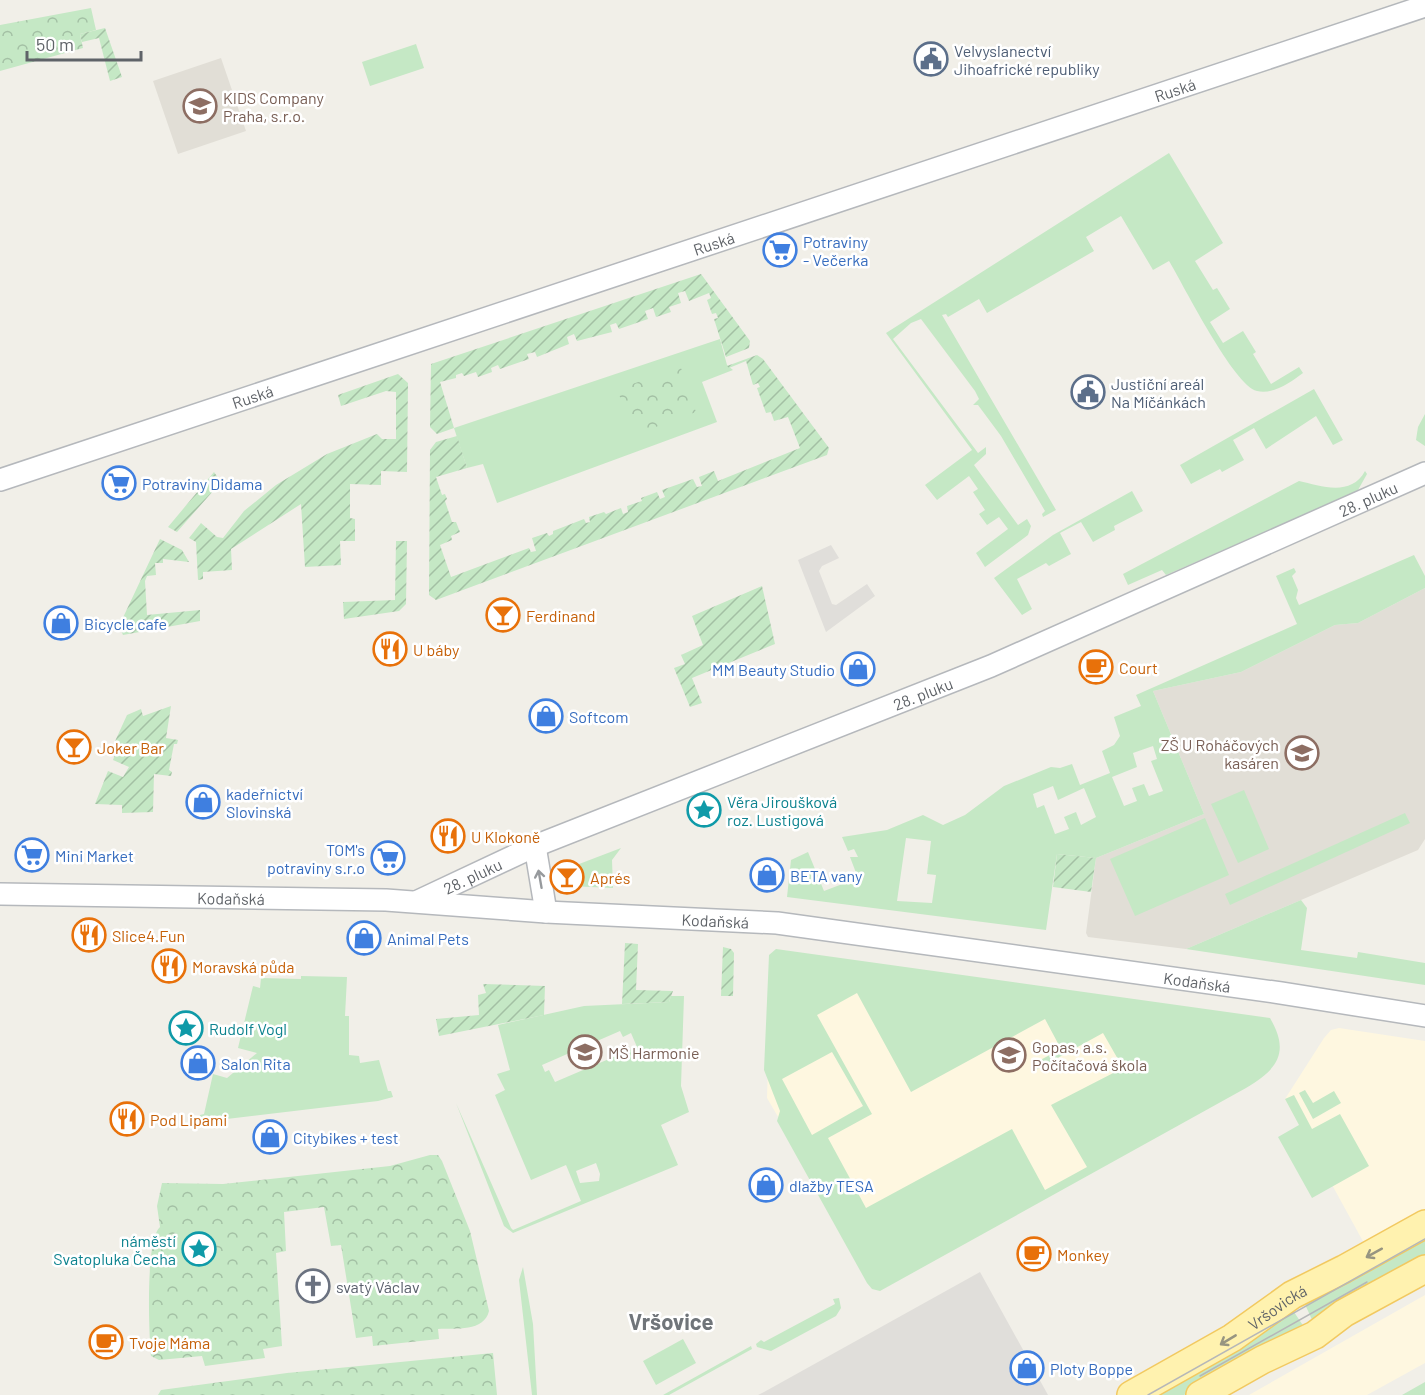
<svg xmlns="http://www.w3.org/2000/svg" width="1425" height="1395" viewBox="0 0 1425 1395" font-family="Barlow,sans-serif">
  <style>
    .commercial { fill: #fef7e0 }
    .industrial { fill: #e0deda }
    .education { fill: #e1ded6 }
    .grass { fill: #c5e8c5; fill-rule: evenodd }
    .park { fill: url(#park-crowns) }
    .garden { fill: url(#garden-furrows) }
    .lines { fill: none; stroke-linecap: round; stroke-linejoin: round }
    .minor-casing { stroke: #b5b8bc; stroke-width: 24 }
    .major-casing { stroke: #f2c960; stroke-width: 30 }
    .minor { stroke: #fff; stroke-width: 21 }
    .major { stroke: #fff2af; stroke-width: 27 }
    .tram { stroke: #b6b7b8; stroke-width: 1.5 }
    .oneway { stroke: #979a9d }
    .oneway2 { stroke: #979581 }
    .labels { text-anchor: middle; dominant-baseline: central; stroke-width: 5; stroke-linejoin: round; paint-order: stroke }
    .service-label { font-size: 16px; fill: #4e5e75; stroke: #fff; text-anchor: start }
    .street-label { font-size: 16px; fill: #5f6368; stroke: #fff }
    .education-label { font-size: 16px; fill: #785e54; stroke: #fff; text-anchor: start }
    .shop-label { font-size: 16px; fill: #366cbe; stroke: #fff; text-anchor: start }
    .food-label { font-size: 16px; fill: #c56008; stroke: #fff; text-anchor: start }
    .culture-label { font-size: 16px; fill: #0d838f; stroke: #fff; text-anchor: start }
    .worship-label { font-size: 16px; fill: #5b616d; stroke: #fff; text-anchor: start }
    .district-label { font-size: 22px; font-weight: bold; fill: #70757a; stroke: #fff }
  </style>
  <defs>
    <pattern id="park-crowns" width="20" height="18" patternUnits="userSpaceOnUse" patternTransform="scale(1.5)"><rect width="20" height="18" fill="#c5e8c5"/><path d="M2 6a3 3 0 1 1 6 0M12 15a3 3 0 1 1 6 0" fill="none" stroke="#a3c0a4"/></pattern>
    <pattern id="garden-furrows" width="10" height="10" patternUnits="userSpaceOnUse" patternTransform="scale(1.5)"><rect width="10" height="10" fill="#c5e8c5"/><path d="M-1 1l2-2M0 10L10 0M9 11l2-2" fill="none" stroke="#a3c0a4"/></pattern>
  </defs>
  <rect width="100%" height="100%" fill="#f1efe8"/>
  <!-- commercial -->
  <path class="commercial" d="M859,983L1048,1010L1106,1025L1136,1074L1103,1164L878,1287L767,1098L769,1032Z
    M1339,1028L1425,1041V1211L1365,1245L1285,1099L1324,1038L1331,1030Z
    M1425,1295V1363L1367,1395H1249Z"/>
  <!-- industrial -->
  <path class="industrial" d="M831,545L839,558L822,566L819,571L832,604L836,605L867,584L875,596L826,632L798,560Z
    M980,1272L1048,1395H758L764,1392Z"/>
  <!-- education -->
  <path class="education" d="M221,58L246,131L178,154L153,81Z
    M1425,588V839L1418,850L1186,949L1088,937L1086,933L1096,858L1204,814L1153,691L1241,672L1335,625L1358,623Z"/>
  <!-- grass -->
  <path class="grass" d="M416,44L424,68L370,86L362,62Z
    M1169,153L1223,243L1195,261L1213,290L1217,288L1230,309L1210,322L1223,343L1243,331L1256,352L1253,354L1271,384L1299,367L1303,373C1291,382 1273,395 1257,391C1234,386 1184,286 1169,261L1153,270L1121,216L1086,237L1094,251L987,313L979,299L948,317L946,314L942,315L1056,510L1043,517L1042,514L1045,511L1001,436L978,405H973L979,399L975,391L921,319L911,323L893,339L978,453L986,447V454L974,465L1018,525L1027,519L1031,526L1028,535L985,567L976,553L1008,529L999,517L987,525L979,514L985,510L973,492L978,489L969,476L937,500L925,485L972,450L886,333Z
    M720,339L727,365L733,370L702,382L717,422L497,503L483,464L467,468L454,428Z
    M1314,389L1343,440L1333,445L1316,416L1266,449L1254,428L1233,440L1244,460L1222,472L1220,469L1191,484L1180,465Z
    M1425,414V446L1416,440L1418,427Z
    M1365,471L1367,474L1358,490L1348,496L1166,575L1162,570L1128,585L1123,574L1299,481C1321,486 1351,497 1365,471Z
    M1132,491L1143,511L1114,526L1115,530L1093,542L1081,522L1060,533L1071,554L1049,566L1046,563L1017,579L1032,609L1022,615L994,578L1053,535Z
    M1414,555L1425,576V588L1358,623L1335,625L1241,672L1153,691L1204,814L1096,858L1057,854L1046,930L787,897L791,860L808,852L824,891L858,878L850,857H858L854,849L848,851L842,837L887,830L923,815L943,825L965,815L1004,786L1051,767L1060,768L1072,764L1080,785L1110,773L1102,751L1114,745L1120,736L1114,717L1141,706L1136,695L1297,624L1276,576L1294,568L1296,572L1292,576L1298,590L1296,598L1299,605ZM1153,746L1157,759L1151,761L1163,791L1149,796L1144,784L1132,788L1137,801L1124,806L1112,777L1137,767L1133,753ZM1053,786L1058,800L1084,788L1096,817L1081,825L1076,812L1064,817L1069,829L1055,834L1044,805L1037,808L1033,794ZM906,838L931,841L927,874L936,875L932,903L897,901Z
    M1244,790L1269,849L1238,863L1211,804Z
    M1405,813L1410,823L1230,905L1225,894Z
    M1205,818L1229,875L1135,916L1110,859Z
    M621,848L612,860L613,888L569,886L575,877L572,871L566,869Z
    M1301,900L1307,908L1301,950L1357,958L1358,952L1425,963V985L1186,949Z
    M776,949L1270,1018C1290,1052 1278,1069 1246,1088L880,1291L872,1289L867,1283L777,1121L780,1111L764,1070L769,955ZM857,993L911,1092L1045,1019L1061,1049L1031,1065L1034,1071L1103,1033L1123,1068L1051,1105L1087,1167L1045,1190L1012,1129L866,1208L828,1138L872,1114L817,1015ZM832,1052L863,1106L812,1135L782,1079Z
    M301,976L347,977L345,1016H349V1055L359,1056L360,1063L379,1060L388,1091H391L393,1097L378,1101L210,1121L200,1119V1115L204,1114L213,1074L227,1078L257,1053L238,1048L253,986L260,988L261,978L301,979Z
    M671,996H684L681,1086L689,1112L661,1125L678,1165L513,1233L504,1226L456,1103L511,1228L513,1230L581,1201L566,1165L531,1180L495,1095L505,1090L497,1074L510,1070L498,1025L584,1006L669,1002ZM620,1031L623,1037L631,1033L637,1047L555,1082L549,1070L545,1072L542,1065ZM596,1163L600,1174L599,1181L580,1183L576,1171Z
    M1305,1090L1313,1103L1334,1091L1341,1103L1313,1119L1299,1093Z
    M1294,1095L1312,1129L1340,1114L1369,1166L1312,1198L1278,1137L1299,1125L1285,1099Z
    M1425,1234V1259L1313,1322L1304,1302Z
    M523,1267L533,1324L537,1395H532L519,1280Z
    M839,1298L841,1308L836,1316L771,1351L757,1347L756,1344L761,1340L764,1342L835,1304L833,1299Z
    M1292,1309L1304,1327L1184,1395H1140Z
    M683,1339L696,1363L656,1385L643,1361Z
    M751,1346L752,1349L669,1395H663Z
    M1425,1382V1395H1402Z"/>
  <!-- park -->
  <path class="park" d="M91,8L96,30L80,34L83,48L0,71V25Z
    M681,368L696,412L634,435L617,389Z
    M430,1155H438L442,1161L470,1231L489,1311C484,1332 456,1328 438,1329L439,1339L373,1346L372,1336L356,1338L341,1245L331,1246L324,1207L284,1212L286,1251L276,1253L282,1346L263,1349L265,1358L205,1366L202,1356L159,1360L151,1356C149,1334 145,1240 160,1227L157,1206L162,1183L223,1184L390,1166Z
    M493,1353L497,1395H158L161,1390L287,1373Z"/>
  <!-- garden -->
  <path class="garden" d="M105,28L122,77L110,81L99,38L82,42L80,34Z
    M701,274L750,341L749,348L726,357L714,319L718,318L716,313L712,314L707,300L711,298L709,293L689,301L685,291L678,293L681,303L669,307L671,312L656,317L653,308L645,311L648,319L619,329L616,323L610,325L612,332L577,341L574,334L567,337L569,344L537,357L535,352L527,354L529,359L500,369L498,365L491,368L492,372L478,377L476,372L464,376L462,373L456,375V378L440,382L454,428L437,434L430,427L431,364Z
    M757,355L763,359L829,448L827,455L436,600L429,595L430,450L436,442L457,436L467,468L436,477L442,495L445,494L447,499L445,501L452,522H456L460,532L451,536L452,540L440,545L451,577L529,548L531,552L536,551L532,538L547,533L549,536L553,534V531L584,519L586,523L590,522L589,517L604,512L606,514L621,508L623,514L628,512L627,506L642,501L641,498L657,492L660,499L665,497L662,490L693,479L697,487L702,486L699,477L714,471L718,481L800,448L788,417L774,421L771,412L766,413L757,388L760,387L758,383L753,385L746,361L729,368L727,366Z
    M398,374L408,383L407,472L381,471V485L350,484V518L355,519V541H340L341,565L305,567L301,504L231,549L232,570L203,572V579L198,580L196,542L189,538L201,523L217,537L223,538L244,511L276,485L327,454L377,434L382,439H396V392L386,391L341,406L338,395Z
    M214,472L221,482L177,532L168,527Z
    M160,539L182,550L189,562L163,559V563H155L156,575L147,576L145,581L147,615L200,610V621L123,635L119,626Z
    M396,541H407L406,604L399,611L344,619L343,602L395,600Z
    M762,586L775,644L692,678L702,703L690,707L674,668L685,664L681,655L703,645L692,616Z
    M171,706L166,738L178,740L177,744H174L169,770L172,772L171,776L154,774L153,812L122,813V805L95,804L108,771L123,777L129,767L113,760L116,752L111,750L127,715L141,709L143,716Z
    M1057,854L1096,858L1091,892L1053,887Z
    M625,943L638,944L636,990L673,991L669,1002L622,1004Z
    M723,947L731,949L734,953L733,996H721Z
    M483,984L545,986L544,1015L439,1036L436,1019L479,1015L478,995L486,993Z"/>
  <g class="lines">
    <!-- minor casing -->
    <g class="minor-casing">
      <g id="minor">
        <path id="s1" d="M0,480L1425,6"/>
        <path d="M535,846L546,912"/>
        <path id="s2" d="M0,894L386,900L546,912L777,923L1281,993L1425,1016"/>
        <path id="s3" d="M418,901L535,846L991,666L1425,473"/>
      </g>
    </g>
    <!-- major casing -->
    <g class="major-casing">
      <g id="major">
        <path id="s4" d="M1131,1395L1232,1338L1292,1295L1344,1269L1425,1224"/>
        <path d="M1200,1395L1262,1360L1315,1335L1344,1313L1425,1269"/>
      </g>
    </g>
    <!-- minor -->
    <use href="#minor" class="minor"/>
    <!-- major -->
    <use href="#major" class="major"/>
    <!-- tram -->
    <path class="tram" d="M1200,1376L1367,1282
      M1148,1395L1425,1239"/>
  </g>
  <!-- one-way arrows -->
  <defs><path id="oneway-shaft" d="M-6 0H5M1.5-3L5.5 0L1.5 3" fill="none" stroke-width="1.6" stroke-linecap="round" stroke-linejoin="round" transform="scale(1.5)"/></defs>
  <use class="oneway" href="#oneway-shaft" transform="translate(540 879) rotate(-100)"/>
  <g class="oneway2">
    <use href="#oneway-shaft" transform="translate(1374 1253) rotate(151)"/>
    <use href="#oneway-shaft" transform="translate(1228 1340) rotate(149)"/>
  </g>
  <!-- icons -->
  <defs>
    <g id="civic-ring" transform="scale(1.725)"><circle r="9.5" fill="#fff" stroke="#5c6f8a" stroke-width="1.5"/><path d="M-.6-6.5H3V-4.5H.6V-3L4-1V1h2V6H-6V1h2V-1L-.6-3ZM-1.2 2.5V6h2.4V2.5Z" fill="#5c6f8a"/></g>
    <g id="school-ring" transform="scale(1.725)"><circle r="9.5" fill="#fff" stroke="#8d6e63" stroke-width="1.5"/><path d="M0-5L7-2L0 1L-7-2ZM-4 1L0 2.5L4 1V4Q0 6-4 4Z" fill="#8d6e63"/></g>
    <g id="supermarket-ring" transform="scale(1.725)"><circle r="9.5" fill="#fff" stroke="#3f7fe0" stroke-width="1.5"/><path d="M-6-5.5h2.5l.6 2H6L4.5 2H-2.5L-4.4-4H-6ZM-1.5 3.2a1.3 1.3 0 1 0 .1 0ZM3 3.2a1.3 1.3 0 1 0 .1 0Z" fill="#3f7fe0"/></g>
    <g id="bar-ring" transform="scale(1.725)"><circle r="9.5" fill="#fff" stroke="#e8710a" stroke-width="1.5"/><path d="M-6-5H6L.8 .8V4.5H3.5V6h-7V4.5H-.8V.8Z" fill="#e8710a"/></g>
    <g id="shop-ring" transform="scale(1.725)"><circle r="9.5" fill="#fff" stroke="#3f7fe0" stroke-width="1.5"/><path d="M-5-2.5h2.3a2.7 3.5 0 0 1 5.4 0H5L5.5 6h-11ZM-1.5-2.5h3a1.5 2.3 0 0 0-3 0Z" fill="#3f7fe0"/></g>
    <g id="restaurant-ring" transform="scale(1.725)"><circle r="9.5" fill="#fff" stroke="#e8710a" stroke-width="1.5"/><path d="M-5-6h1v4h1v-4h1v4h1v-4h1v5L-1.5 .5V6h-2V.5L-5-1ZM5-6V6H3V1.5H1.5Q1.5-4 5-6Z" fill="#e8710a"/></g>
    <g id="cafe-ring" transform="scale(1.725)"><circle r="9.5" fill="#fff" stroke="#e8710a" stroke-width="1.5"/><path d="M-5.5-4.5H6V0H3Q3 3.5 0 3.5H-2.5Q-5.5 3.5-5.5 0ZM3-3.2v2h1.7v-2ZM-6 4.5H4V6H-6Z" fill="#e8710a"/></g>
    <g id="sight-ring" transform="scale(1.725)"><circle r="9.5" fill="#fff" stroke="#0f9aa8" stroke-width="1.5"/><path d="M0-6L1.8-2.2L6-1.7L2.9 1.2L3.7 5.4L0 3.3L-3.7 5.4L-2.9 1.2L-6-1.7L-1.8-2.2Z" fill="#0f9aa8"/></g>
    <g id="church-ring" transform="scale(1.725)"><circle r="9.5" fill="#fff" stroke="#6b7280" stroke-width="1.5"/><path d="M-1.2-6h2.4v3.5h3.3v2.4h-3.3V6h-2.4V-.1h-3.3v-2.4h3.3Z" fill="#6b7280"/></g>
  </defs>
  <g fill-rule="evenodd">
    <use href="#civic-ring" x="931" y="59"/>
    <use href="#school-ring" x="200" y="106"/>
    <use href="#supermarket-ring" x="780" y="250"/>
    <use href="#civic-ring" x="1088" y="392"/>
    <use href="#supermarket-ring" x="119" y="483"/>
    <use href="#bar-ring" x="503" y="615"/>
    <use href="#shop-ring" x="61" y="623"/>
    <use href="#restaurant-ring" x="390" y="649"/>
    <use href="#cafe-ring" x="1096" y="667"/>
    <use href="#shop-ring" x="858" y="669"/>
    <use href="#shop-ring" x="546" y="716"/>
    <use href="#bar-ring" x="74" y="747"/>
    <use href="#school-ring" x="1302" y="753"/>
    <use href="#shop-ring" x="203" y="802"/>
    <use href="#sight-ring" x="704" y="810"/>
    <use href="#restaurant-ring" x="448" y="836"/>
    <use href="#supermarket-ring" x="32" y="855"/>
    <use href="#supermarket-ring" x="388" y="858"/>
    <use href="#shop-ring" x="767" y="875"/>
    <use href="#bar-ring" x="567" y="877"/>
    <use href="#restaurant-ring" x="89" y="935"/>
    <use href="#shop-ring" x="364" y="938"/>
    <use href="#restaurant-ring" x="169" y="966"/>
    <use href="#sight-ring" x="186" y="1028"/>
    <use href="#school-ring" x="585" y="1052"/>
    <use href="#school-ring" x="1009" y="1055"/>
    <use href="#shop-ring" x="198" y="1063"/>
    <use href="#restaurant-ring" x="127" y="1119"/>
    <use href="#shop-ring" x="270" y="1137"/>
    <use href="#shop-ring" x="766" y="1185"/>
    <use href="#sight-ring" x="199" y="1249"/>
    <use href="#cafe-ring" x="1034" y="1254"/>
    <use href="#church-ring" x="313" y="1286"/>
    <use href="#cafe-ring" x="106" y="1342"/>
    <use href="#shop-ring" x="1027" y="1368"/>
  </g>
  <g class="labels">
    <!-- service labels -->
    <g class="service-label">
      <text x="954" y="50">Velvyslanectví<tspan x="954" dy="18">Jihoafrické republiky</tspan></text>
      <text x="1111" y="383">Justiční areál<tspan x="1111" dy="18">Na Míčánkách</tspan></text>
    </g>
    <!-- street labels -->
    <g class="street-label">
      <text stroke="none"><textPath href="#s1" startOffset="1238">Ruská</textPath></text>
      <text stroke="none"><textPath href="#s1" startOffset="752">Ruská</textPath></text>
      <text stroke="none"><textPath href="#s1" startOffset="266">Ruská</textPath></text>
      <text stroke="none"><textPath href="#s3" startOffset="1032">28. pluku</textPath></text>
      <text stroke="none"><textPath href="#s3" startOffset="546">28. pluku</textPath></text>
      <text stroke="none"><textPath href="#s3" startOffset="60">28. pluku</textPath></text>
      <text stroke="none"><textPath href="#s2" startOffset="231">Kodaňská</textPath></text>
      <text stroke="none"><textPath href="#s2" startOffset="716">Kodaňská</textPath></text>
      <text stroke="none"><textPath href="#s2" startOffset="1202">Kodaňská</textPath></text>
      <text stroke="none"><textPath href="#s4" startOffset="171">Vršovická</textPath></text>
    </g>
    <!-- education labels -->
    <g class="education-label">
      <text x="223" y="97">KIDS Company<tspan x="223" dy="18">Praha, s.r.o.</tspan></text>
      <text x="1279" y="744" text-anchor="end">ZŠ U Roháčových<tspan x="1279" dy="18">kasáren</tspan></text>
      <text x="1032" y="1046">Gopas, a.s.<tspan x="1032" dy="18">Počítačová škola</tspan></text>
      <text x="608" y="1052">MŠ Harmonie</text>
    </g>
    <!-- shop labels -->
    <g class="shop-label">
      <text x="803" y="241">Potraviny<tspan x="803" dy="18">- Večerka</tspan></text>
      <text x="142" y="483">Potraviny Didama</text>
      <text x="84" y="623">Bicycle cafe</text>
      <text x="835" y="669" text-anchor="end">MM Beauty Studio</text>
      <text x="569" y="716">Softcom</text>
      <text x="226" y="793">kadeřnictví<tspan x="226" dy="18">Slovinská</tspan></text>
      <text x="365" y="849" text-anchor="end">TOM's<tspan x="365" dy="18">potraviny s.r.o</tspan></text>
      <text x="55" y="855">Mini Market</text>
      <text x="790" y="875">BETA vany</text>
      <text x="387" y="938">Animal Pets</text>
      <text x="221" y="1063">Salon Rita</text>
      <text x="293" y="1137">Citybikes + test</text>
      <text x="789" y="1185">dlažby TESA</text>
      <text x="1050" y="1368">Ploty Boppe</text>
    </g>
    <!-- food labels -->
    <g class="food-label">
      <text x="526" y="615">Ferdinand</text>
      <text x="413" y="649">U báby</text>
      <text x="1119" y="667">Court</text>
      <text x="97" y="747">Joker Bar</text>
      <text x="471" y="836">U Klokoně</text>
      <text x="590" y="877">Aprés</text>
      <text x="112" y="935">Slice4.Fun</text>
      <text x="192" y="966">Moravská půda</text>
      <text x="150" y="1119">Pod Lipami</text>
      <text x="1057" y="1254">Monkey</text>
      <text x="129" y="1342">Tvoje Máma</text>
    </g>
    <!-- culture labels -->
    <g class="culture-label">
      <text x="727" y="801">Věra Jiroušková<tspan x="727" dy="18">roz. Lustigová</tspan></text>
      <text x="209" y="1028">Rudolf Vogl</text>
      <text x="176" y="1240" text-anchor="end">náměstí<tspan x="176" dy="18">Svatopluka Čecha</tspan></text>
    </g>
    <!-- worship labels -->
    <g class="worship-label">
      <text x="336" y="1286">svatý Václav</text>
    </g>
    <!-- district labels -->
    <g class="district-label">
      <text x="671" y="1321">Vršovice</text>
    </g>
  </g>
  <!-- scale -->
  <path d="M27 51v9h114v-9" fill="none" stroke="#5f6368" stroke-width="3"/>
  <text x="36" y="51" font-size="18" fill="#5f6368" stroke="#ffffff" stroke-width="4.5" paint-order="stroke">50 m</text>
</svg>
